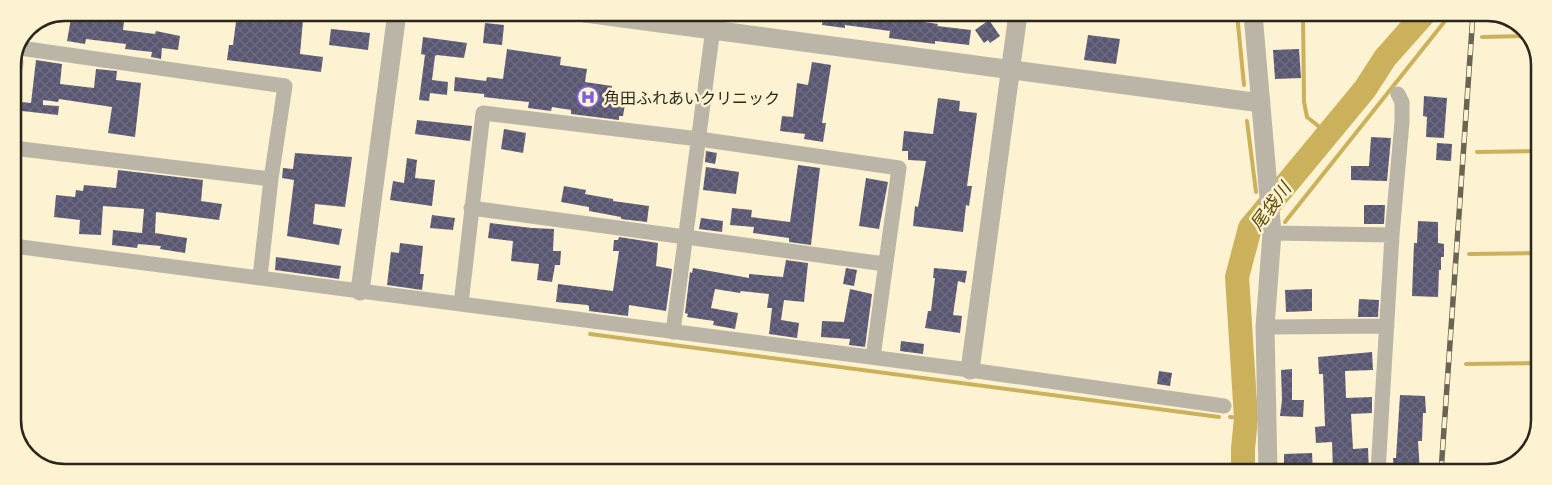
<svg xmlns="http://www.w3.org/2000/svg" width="1552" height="485" viewBox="0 0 1552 485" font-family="Barlow,'Noto Sans JP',sans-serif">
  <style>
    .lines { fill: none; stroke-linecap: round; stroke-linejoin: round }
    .stream { stroke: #cbb15c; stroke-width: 4 }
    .river { stroke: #cbb15c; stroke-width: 24 }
    .building { fill: url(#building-cross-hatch) }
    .minor { stroke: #bab5a7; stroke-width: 15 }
    .tertiary { stroke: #bab5a7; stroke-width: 19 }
    .rail-casing { stroke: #6a6452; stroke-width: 5.5 }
    .rail { stroke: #fdf3d2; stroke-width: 4; stroke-dasharray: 11; stroke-linecap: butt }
    .labels { text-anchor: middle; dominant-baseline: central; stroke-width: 5; stroke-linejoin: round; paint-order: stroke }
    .poi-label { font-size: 16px; fill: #2b271b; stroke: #fdf3d2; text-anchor: start }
    .water-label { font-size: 18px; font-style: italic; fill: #5d4c06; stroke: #fdf3d2 }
    .rim { fill: none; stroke: #2b271b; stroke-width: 2.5 }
  </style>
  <defs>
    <pattern id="building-cross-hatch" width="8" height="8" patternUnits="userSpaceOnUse" patternTransform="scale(1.25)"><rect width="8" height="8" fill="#5a5773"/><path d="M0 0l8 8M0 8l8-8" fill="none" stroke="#6e6c81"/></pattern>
  </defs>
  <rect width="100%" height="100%" fill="#fdf3d2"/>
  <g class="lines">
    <!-- stream -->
    <path class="stream" d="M1237,14L1244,85
      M1303,14L1304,102L1307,117L1327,133
      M1482,37L1530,36
      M1247,121L1256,192
      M1477,152L1539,151
      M1257,205L1259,216
      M1285,222L1445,21L1453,14
      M1469,254L1538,253
      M590,334L1219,417
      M1466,364L1538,363
      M1230,417L1246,418"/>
    <!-- river -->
    <path class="river" d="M1243,472V449L1246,418L1237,277L1250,228L1365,89L1385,58L1424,14"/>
  </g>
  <!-- building -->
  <path class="building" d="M72,13H125L123,30L155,34L156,31L180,36L178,50L162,48L161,59L151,57L152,52L125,49L126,44L86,39L85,44L67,41Z
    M237,14L303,20L300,54L323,57L321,72L227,60L229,45H233Z
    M823,14H882L881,16L938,24L937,26L971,30L969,45L935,41V44L889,38L890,31L845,25V28L822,25Z
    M989,20L1000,36L990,43L988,40L984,43L975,30Z
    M485,23L504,25L502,45L483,43Z
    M331,29L370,33L368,50L329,45Z
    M1088,35L1120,39L1116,64L1084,60Z
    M423,37L467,43L464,58L437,55L435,56L432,80L448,82L447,95L430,93L429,101L419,100L425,55L421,54Z
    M507,49L561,57L560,65L587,69L585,82L612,86L611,95L626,98L623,116H619V120L571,114V110L552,107L551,111L528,108L529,102L484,97V94L454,91L455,77L486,81L487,77L503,79Z
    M1299,49L1301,78L1275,79L1273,50Z
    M36,60L62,64L60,84L94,88L96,69L117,71L116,80L141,83L135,137L108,133L112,107L59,99L58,102L43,100V105L59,106L58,115L13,110V101L31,103Z
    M812,62L831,65L822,123H826L823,142L804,139L805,134L780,131L782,116L793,117L797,83L808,85Z
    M1424,96L1447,98L1444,138L1426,137L1427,117L1423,116Z
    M938,98L960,101L959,111L977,113L967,186H972L969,206L966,205L963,232L913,226L915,206L918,207L926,161L908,160V151H902L904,131L933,134Z
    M417,120L472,126L470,141L415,134Z
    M504,129L526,133L523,153L501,149Z
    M1371,137L1391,138L1387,181L1351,180V166H1369Z
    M1437,143L1452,144L1451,161L1436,160Z
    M706,151L717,153L715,164L705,162Z
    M295,153L352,157L345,207L315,204L313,224L342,229L339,245L287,236L294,180L282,178L283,168L293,169Z
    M407,158L417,160L415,178L435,180L432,206L390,200L393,181L404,183Z
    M798,165L820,168L811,245L789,242V238L753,233L754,227L730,225L732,208L752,210L751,217L790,222Z
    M706,167L739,172L736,194L703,190Z
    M118,170L203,180L201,201L222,204L219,220L156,212L155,233L187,238L185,253L160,249L161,246L138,244L137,248L112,245L113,230L142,233L144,209L103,206L101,235L79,234L80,220L54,217L56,195L75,197L76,190L83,191L84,185L116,188Z
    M866,178L888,182L879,229L859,226Z
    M564,186L586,190L585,194L613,199V201L649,206L647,222L621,219V217L589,211V207L561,202Z
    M1364,205H1385L1384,224H1364Z
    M432,215L455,218L453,230L430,228Z
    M701,218L723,221L722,232L699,229Z
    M1418,221L1438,222V243L1444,244V257H1441V270H1439L1438,297L1412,296L1414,243H1417Z
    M490,223L532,228L554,229L553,251H561L560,265H555L552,282L537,280L539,264L511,261L513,241L488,238Z
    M619,237L658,243L656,266L672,269L666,311L629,305L628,316L589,311V306L587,305L556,302L558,284L613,291L619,251H613L614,240H618Z
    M400,243L423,246L420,274H424L422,290L387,285L391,252L399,253Z
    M276,257L341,266L339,279L275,270Z
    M786,260L808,263L804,302L784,300L781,320L799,323L797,338L769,334L772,308H767L769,294L741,291L740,293L715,289L711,308L738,313L735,329L713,325L714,321L687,317L688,314L685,313L690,272L692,273L693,268L749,278V274L783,277Z
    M846,268L857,270L854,286L843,284Z
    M934,268L967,271L965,283L958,281L953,315L962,316L960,333L925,328L928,311H931L935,278H933Z
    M850,289L872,294L865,347L849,345L850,339L821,337L822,321L844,322Z
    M1312,289V311L1286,312L1285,290Z
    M1359,299L1379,300L1378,317H1358Z
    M901,341L924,344L923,354L900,351Z
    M1372,352L1373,370L1345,371L1346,398L1372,397V413L1351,414L1353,449L1368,448L1369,472H1333L1332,442L1316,443L1315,427L1325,426L1323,374H1319L1318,357Z
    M1292,369V400H1304L1303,417L1280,416L1282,400L1281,370Z
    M1159,371L1172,373L1170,386L1157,384Z
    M1400,395L1425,396L1426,413H1423L1422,441H1418L1420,472H1394L1393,458H1396Z
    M1312,453L1313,472H1284V454Z"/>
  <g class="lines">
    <!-- minor -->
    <path class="minor" d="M20,48L285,86L271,179L260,277
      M13,148L271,179
      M471,208L885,264
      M1272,233L1392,235
      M13,246L970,370L1224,406
      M461,304L483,113L699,139L899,168L873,357
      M1265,327L1387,326
      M673,332L715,13
      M1378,472L1392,235L1402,122V102L1398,94"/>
    <!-- tertiary -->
    <path class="tertiary" d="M585,13L1261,103
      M1253,14L1272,233L1265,327L1268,472
      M13,69L14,63
      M360,291L397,13
      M970,370L1018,14"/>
    <!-- rail casing -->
    <g class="rail-casing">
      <path id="rail" d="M1441,472L1473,14"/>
    </g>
    <!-- rail -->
    <use href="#rail" class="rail"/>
  </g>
  <!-- icons -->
  <defs>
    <g id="hospital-ring" transform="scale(1.125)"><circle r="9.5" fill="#fdf3d2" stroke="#7a5fda" stroke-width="1.5"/><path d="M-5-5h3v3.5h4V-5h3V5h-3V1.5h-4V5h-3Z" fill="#7a5fda"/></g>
  </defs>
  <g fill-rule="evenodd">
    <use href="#hospital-ring" x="588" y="97"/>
  </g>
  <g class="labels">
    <!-- poi labels -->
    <g class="poi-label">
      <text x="604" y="97">角田ふれあいクリニック</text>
    </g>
    <!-- water labels -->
    <g class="water-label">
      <text transform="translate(1270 206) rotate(-53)">尾袋川</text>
    </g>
  </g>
  <!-- crop -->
  <path d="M0 0H1552V485H0ZM65 21H1487A44 44 0 0 1 1531 65V420A44 44 0 0 1 1487 464H65A44 44 0 0 1 21 420V65A44 44 0 0 1 65 21Z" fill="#fdf3d2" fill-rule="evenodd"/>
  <path class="rim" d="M65 21H1487A44 44 0 0 1 1531 65V420A44 44 0 0 1 1487 464H65A44 44 0 0 1 21 420V65A44 44 0 0 1 65 21Z"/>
</svg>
